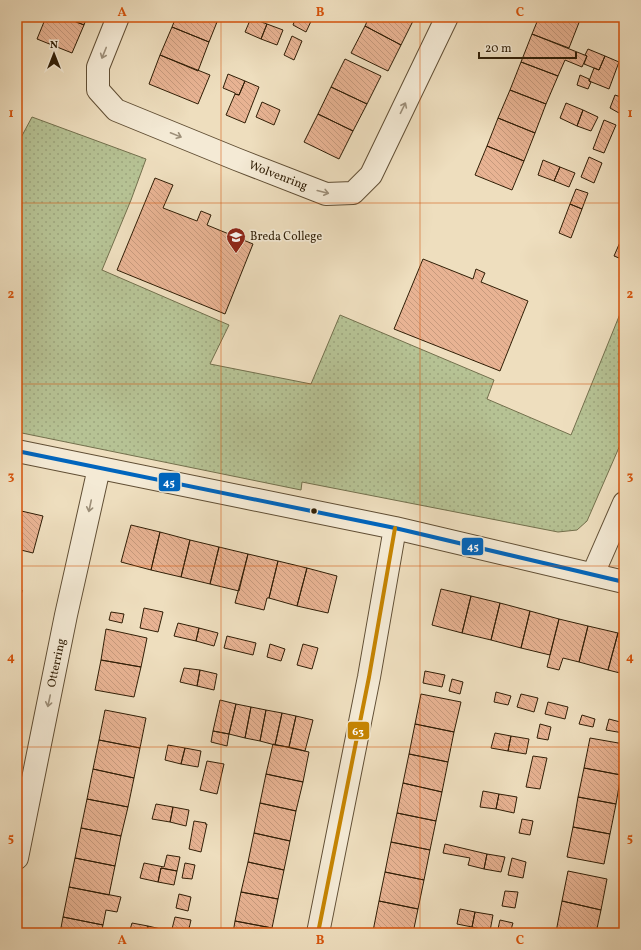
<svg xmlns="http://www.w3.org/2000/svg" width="641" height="950" viewBox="0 0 641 950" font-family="Vollkorn,serif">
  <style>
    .garden { fill: url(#garden-dots); stroke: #73704d }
    .building { fill: url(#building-back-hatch); stroke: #301e06 }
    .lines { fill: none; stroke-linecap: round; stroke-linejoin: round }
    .minor-casing { stroke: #604e34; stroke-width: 24 }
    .minor { stroke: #f4ead5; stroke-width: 22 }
    .bus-1-casing { stroke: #f4ead5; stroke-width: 7 }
    .bus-2-casing { stroke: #f4ead5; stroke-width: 7 }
    .bus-1 { stroke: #0065bd; stroke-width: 4 }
    .bus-2 { stroke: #c58402; stroke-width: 4 }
    .oneway { stroke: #9c8e78 }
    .grid { fill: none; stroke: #d6530b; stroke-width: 1; stroke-opacity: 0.55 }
    .bus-dot { fill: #301e06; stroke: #f4ead5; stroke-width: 1.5 }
    .labels { text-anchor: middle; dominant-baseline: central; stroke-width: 3.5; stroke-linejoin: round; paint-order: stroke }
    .street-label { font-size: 12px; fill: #301e06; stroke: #f4ead5 }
    .poi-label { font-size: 12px; fill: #301e06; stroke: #f4ead5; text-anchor: start }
    .line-badge { stroke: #f4ead5; stroke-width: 1.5 }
    .badge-label { font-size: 11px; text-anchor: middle; font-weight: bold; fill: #fff }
    .neatline { fill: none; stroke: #d6530b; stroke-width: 1.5 }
    .grid-label { font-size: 13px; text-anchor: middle; font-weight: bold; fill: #d6530b }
  </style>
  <defs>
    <pattern id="garden-dots" width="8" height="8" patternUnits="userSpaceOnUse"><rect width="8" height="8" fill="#b6c294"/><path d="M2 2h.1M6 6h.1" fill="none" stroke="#9da67e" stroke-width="1.8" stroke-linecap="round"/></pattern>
    <pattern id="building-back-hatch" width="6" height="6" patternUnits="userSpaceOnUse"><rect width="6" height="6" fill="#e8b393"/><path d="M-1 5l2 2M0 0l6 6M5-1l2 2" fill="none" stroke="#c79a7d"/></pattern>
  </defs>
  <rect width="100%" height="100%" fill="#eedebe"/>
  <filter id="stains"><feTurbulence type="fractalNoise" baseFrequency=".005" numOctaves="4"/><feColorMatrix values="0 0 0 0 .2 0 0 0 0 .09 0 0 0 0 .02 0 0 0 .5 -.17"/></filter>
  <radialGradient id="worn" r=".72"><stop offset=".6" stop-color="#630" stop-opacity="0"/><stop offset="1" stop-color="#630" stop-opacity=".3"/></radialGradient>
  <!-- garden -->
  <path class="garden" d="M32,117L146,159L131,200L102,270L229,325L210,364L311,384L340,315L494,380L487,399L571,435L624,304V436L587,521L577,530L558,532L302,482L301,490L17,432V145Z"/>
  <!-- building -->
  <path class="building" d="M46,17H64L84,25L72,53L37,39Z
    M64,17H87L84,25Z
    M176,17H219L209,42L172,27Z
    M296,17H313L306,32L293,25Z
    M369,17H415L401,45L365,26Z
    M539,17H572L580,20L569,48L532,34Z
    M251,18L267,24L261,39L245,32Z
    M267,24L283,30L277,45L261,39Z
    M365,26L401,45L388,71L351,53Z
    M172,27L209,42L198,71L160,55Z
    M532,34L587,56L582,67L565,60L558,76L521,62Z
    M292,36L302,41L294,60L284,55Z
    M588,49L605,56L599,70L584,64L587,56L585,55Z
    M160,55L210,75L198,104L149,84Z
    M605,56L619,62L609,89L589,81L594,68L599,70Z
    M345,59L381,76L367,104L331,87Z
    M521,62L558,76L546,104L510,90Z
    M624,70V82L620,80Z
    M228,74L245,81L239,95L235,94V93L223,88Z
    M580,75L589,79V81L591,82L588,89L577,85Z
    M245,81L259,87L245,123L226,115L235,94L239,95Z
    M331,87L367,104L353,131L318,114Z
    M510,90L546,104L535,133L498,118Z
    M615,95L624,98L619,113L610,108Z
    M262,102L280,110L274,125L256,117Z
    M566,103L583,110L577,126L560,118Z
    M583,110L598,117L591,131L577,126Z
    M318,114L353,131L339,159L304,142Z
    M498,118L535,133L524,161L487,146Z
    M604,120L616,125L604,153L593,149Z
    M487,146L524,161L512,190L475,175Z
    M589,157L602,163L594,183L581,177Z
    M543,160L560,167L554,181L538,175Z
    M560,167L575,173L569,187L554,181Z
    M155,178L173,185L163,208L197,221L201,211L211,215L207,225L253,244L225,314L117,270Z
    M576,189L588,193L582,209L570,204Z
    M570,204L582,209L571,238L559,233Z
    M624,233V260L614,256Z
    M423,259L473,279L476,269L485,273L481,282L528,301L500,371L394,329Z
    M17,510L43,516L33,553L17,549Z
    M131,525L160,532L151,570L121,562Z
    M160,532L190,540L181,577L151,570Z
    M190,540L219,547L210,584L181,577Z
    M219,547L248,554L239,591L210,584Z
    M248,554L278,561L269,598H267L264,610L235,603Z
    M278,561L307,568L297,606L269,598Z
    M307,568L337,576L328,613L297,606Z
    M17,589L22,590L20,603L17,602Z
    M441,589L471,596L462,633L432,625Z
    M471,596L500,603L491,640L462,633Z
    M500,603L530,611L521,648L491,640Z
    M144,608L163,612L158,632L140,628Z
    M17,611L21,612L17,632Z
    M530,611L559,619L550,655L521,648Z
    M111,612L124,614L122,623L109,620Z
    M559,619L588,626L579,662L563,658L559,670L547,667Z
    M178,623L199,628L196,641L174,636Z
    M588,626L618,633L608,670L579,662Z
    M199,628L218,633L214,646L196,641Z
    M106,629L147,638L141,667L101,660Z
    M618,633L624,635V674L608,670Z
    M227,636L256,643L253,655L224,648Z
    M270,644L285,649L281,661L267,657Z
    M303,644L318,648L312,669L297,665Z
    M101,660L141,667L134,697L95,690Z
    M184,668L200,670L197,686L180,682Z
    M200,670L217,674L214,690L197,686Z
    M425,671L445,675L442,687L423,683Z
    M452,679L463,682L460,694L449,691Z
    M496,692L511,696L508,705L494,702Z
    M421,694L461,702L454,732L415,724Z
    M521,694L538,698L534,712L517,707Z
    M220,700L236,704L229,734L213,731Z
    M548,702L568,707L565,719L545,714Z
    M236,704L251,707L245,738L229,734Z
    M251,707L266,710L260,741L245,738Z
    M105,710L146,718L140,748L99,740Z
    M266,710L282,713L275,745L260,741Z
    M282,713L296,716L289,747L275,745Z
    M582,715L595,719L593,727L579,724Z
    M296,716L313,720L305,751L289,747Z
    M609,719L624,723L623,733L606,730Z
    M415,724L454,732L448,762L409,754Z
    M540,724L551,727L548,740L537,738Z
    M213,731L229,734L227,746L211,742Z
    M495,733L511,736L508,751L491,748Z
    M511,736L529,739L526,754L508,751Z
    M590,738L624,744V762L621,775L584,768Z
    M99,740L140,748L134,778L93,769Z
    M273,744L309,752L303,782L266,774Z
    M168,745L185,748L181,764L165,760Z
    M185,748L201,751L198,767L181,764Z
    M409,754L448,762L442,792L403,783Z
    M533,756L547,758L540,789L526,787Z
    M207,761L224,764L217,794L200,790Z
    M584,768L621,775L616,804L578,797Z
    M93,769L134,778L128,807L87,799Z
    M266,774L303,782L296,811L260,803Z
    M403,783L442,792L436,821L397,813Z
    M483,791L499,794L496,809L480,807Z
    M499,794L517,797L514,813L496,809Z
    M578,797L616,804L610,834L573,827Z
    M87,799L128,807L121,836L81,828Z
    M260,803L296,811L290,841L254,833Z
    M156,804L173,807L170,822L152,819Z
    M173,807L189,810L186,826L170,822Z
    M397,813L436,821L430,850L391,842Z
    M522,819L533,821L530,835L519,833Z
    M194,821L206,823L205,824H207L201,852L189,849Z
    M573,827L610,834L604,864L567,857Z
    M81,828L121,836L115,866L75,858Z
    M254,833L290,841L284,870L248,862Z
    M391,842L430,850L424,880L385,872Z
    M445,844L487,854L484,869L468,865L470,858L443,853Z
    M487,854L505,857L501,872L484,869Z
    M167,855L180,857L177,871L161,868L158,882L140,878L144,863L164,867Z
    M75,858L115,866L109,895L69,887Z
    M512,858L526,862L523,878L508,875Z
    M248,862L284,870L278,899L241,892Z
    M185,863L195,865L192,879L182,878Z
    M161,868L177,871L174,885L158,882Z
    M568,871L607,879L601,910L562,901Z
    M385,872L424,880L418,909L379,901Z
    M69,887L121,897L117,912L106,910L103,925L63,917Z
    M505,891L518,892L515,908L502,906Z
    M241,892L278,899L272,928L235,921Z
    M179,894L191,897L188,911L176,908Z
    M379,901L418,909L413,933H384L373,931Z
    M562,901L601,910L596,933H560L556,932Z
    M460,909L475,912L472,927L457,924Z
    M475,912L493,915L490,931L472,927Z
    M63,917L103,925L101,933H60Z
    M175,917L191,920L188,933H171Z
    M500,920L513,923L510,933H497Z
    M235,921L272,928L271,933H233Z
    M132,923L148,926L147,933H129Z
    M148,926L165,930L164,933H147Z"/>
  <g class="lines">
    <!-- minor casing -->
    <g class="minor-casing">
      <path id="minor" d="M118,17L98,67V90L116,110L236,159L326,194L353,193L371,175L447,17
        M17,451L395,528L624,582
        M593,574L624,503
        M17,858L66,615L99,468
        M318,933L369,677L395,528"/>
    </g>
    <!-- minor -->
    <use href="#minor" class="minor"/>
    <!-- bus-1 casing -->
    <g class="bus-1-casing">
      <path id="bus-1" d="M17,451L395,528L624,582"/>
    </g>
    <!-- bus-2 casing -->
    <g class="bus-2-casing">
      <path id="bus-2" d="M318,933L369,677L395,528"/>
    </g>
    <!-- bus-1 -->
    <use href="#bus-1" class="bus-1"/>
    <!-- bus-2 -->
    <use href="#bus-2" class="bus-2"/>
  </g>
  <!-- one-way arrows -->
  <defs><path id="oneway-shaft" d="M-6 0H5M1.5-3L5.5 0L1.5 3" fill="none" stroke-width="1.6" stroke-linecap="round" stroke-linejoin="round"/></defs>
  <g class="oneway">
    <use href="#oneway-shaft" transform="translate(104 53) rotate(112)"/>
    <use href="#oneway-shaft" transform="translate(403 108) rotate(-64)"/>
    <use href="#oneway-shaft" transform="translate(176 135) rotate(22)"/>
    <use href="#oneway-shaft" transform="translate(323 192) rotate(14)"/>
    <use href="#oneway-shaft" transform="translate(90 506) rotate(102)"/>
    <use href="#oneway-shaft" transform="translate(49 701) rotate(102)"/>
  </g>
  <!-- grid -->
  <path class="grid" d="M221,17V933M420,17V933M17,203H624M17,384H624M17,566H624M17,747H624"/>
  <!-- icons -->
  <defs>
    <g id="school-pin" transform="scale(1)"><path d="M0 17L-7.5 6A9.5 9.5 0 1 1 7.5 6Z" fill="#8f2418" stroke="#f4ead5"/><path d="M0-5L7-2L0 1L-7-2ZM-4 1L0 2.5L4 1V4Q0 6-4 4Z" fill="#fff"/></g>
  </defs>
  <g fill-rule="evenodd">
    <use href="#school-pin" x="236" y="237"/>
  </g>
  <!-- markers -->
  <circle class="bus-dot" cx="314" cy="511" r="3.5"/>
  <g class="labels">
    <!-- street labels -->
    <g class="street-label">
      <text transform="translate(278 176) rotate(21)">Wolvenring</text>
      <text transform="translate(57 663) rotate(-78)">Otterring</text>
    </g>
    <!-- poi labels -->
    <g class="poi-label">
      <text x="250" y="237">Breda College</text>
    </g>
  </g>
  <g class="line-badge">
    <rect x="158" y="472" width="23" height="20" rx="4" fill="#0065bd"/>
    <rect x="461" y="537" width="23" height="19" rx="4" fill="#0065bd"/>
    <rect x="347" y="721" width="23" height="19" rx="4" fill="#c58402"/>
  </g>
  <g class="badge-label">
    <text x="169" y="486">45</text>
    <text x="473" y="550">45</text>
    <text x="358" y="735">63</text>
  </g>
  <!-- margin -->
  <rect width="641" height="950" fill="none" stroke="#eedebe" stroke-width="44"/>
  <!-- north arrow -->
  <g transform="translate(54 54)" stroke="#f4ead5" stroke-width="3" paint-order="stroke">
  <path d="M0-3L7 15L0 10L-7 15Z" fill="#301e06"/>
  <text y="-6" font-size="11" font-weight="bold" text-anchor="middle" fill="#301e06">N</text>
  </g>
  <!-- scale -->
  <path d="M479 52v6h97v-6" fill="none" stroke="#301e06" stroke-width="2"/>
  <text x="485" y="52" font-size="12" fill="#301e06" stroke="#f4ead5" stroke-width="3" paint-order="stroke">20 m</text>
  <rect x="22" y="22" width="597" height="906" class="neatline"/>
  <g class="grid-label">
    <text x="122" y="16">A</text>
    <text x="320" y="16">B</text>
    <text x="520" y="16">C</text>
    <text x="11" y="117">1</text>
    <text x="630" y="117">1</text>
    <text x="11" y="298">2</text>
    <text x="630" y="298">2</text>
    <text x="11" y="480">3</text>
    <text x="630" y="480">3</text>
    <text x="11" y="661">4</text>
    <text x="630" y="661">4</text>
    <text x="11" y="842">5</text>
    <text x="630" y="842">5</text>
    <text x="122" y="944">A</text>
    <text x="320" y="944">B</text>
    <text x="520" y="944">C</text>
  </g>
  <rect width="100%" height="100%" filter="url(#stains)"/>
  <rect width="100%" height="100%" fill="url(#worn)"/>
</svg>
